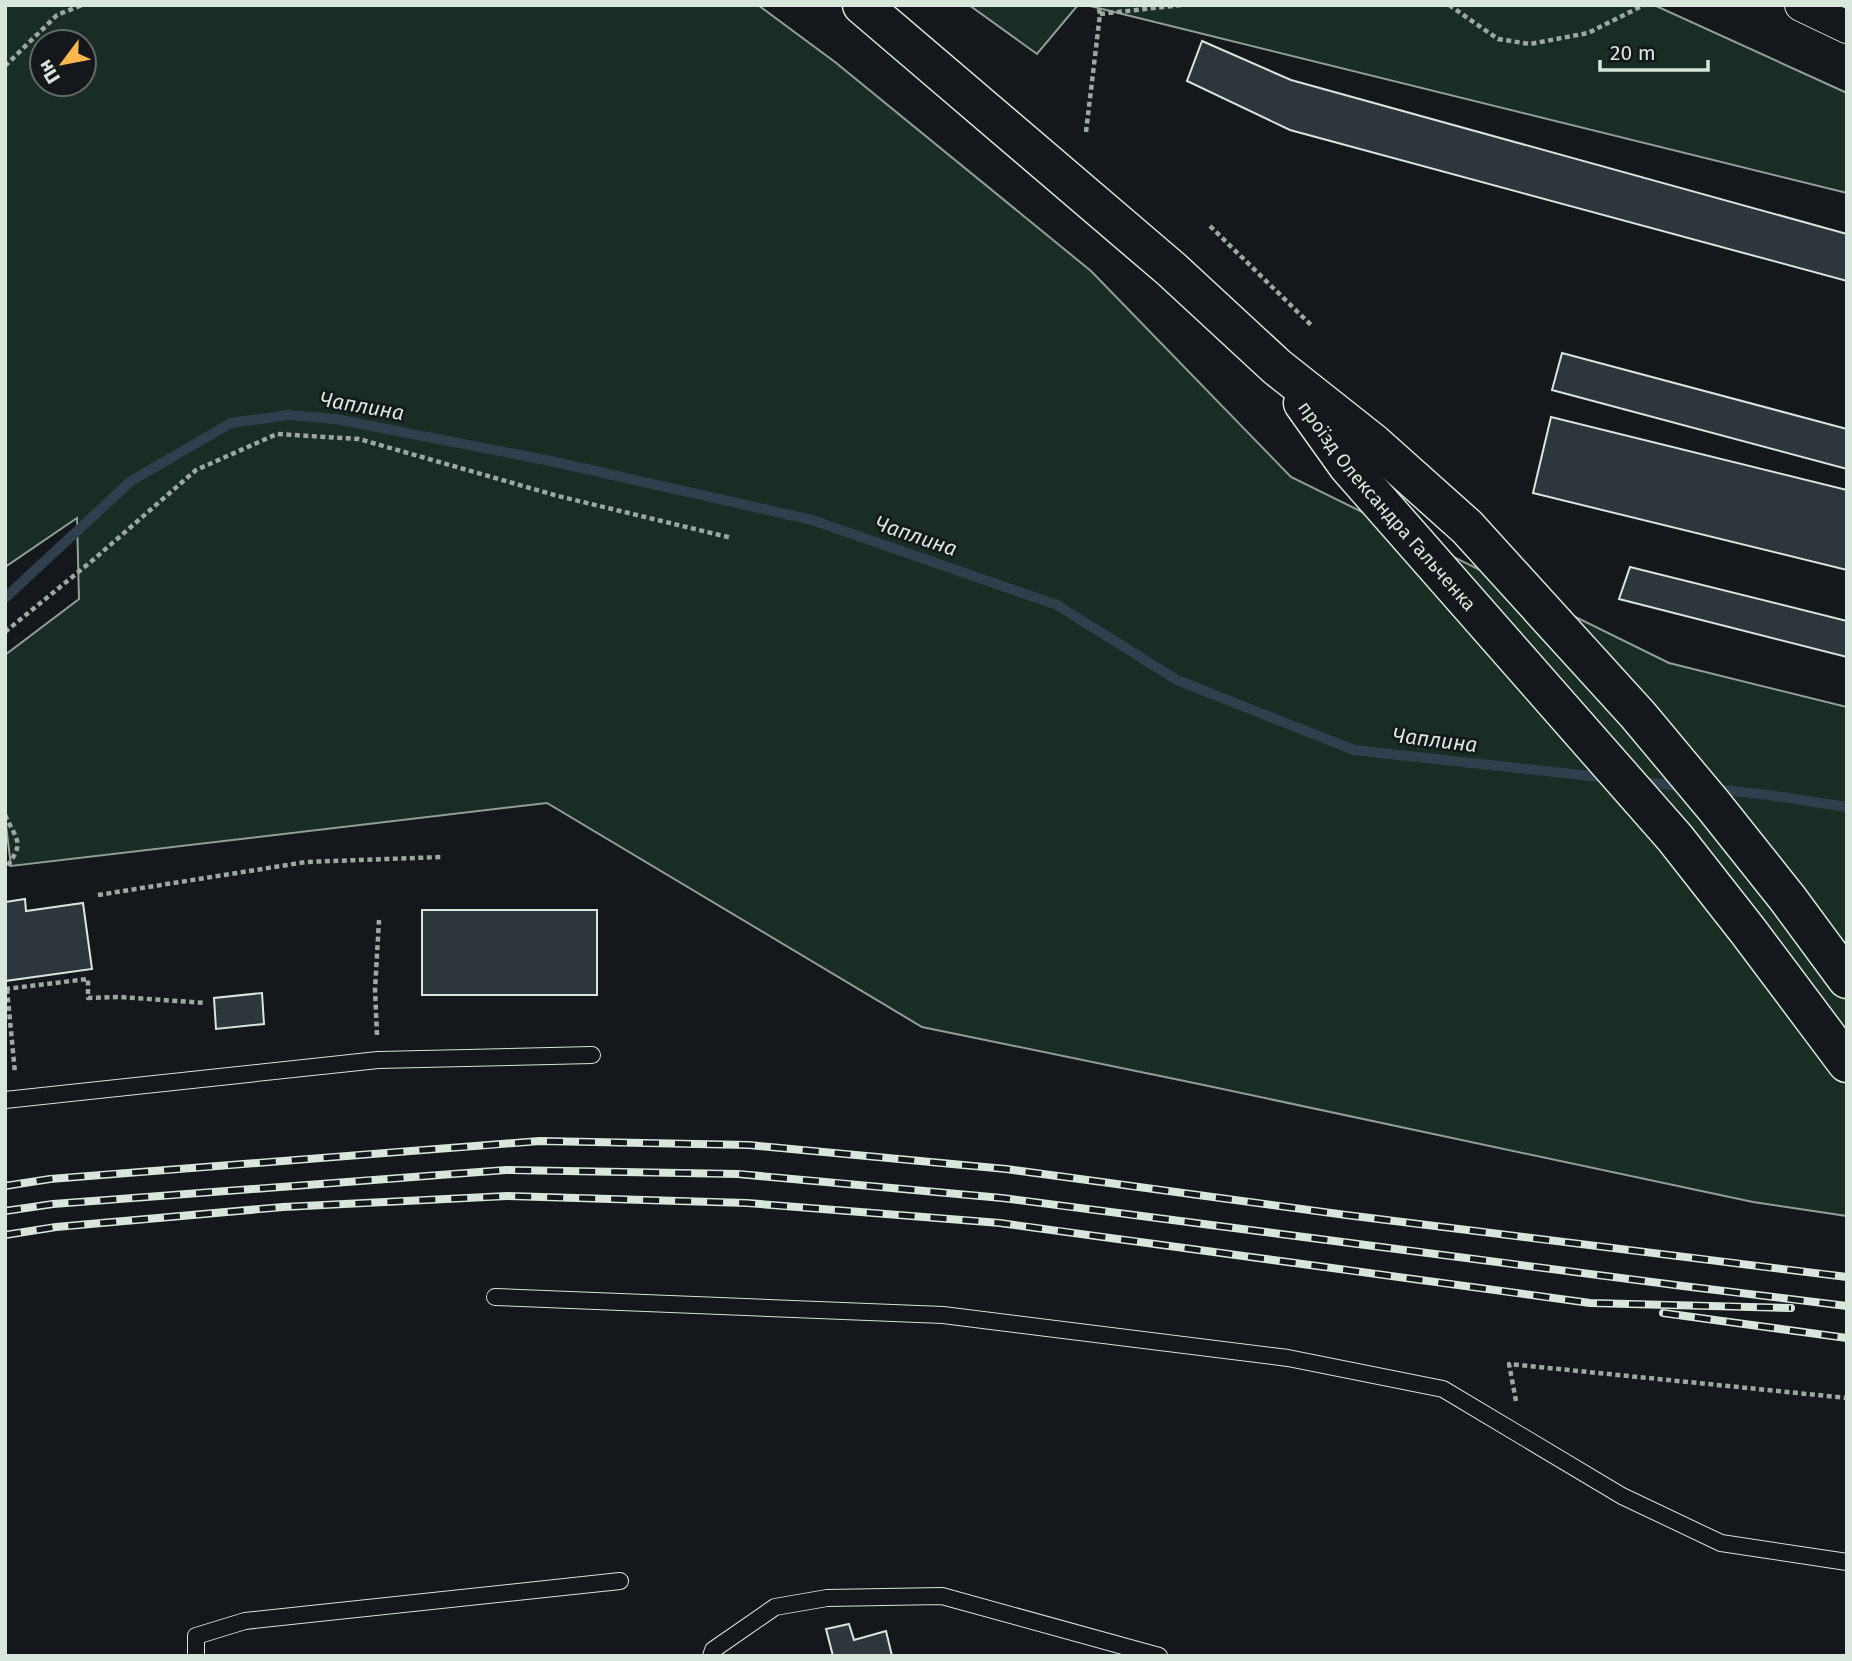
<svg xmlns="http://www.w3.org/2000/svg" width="1852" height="1661" viewBox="0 0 1852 1661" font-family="'Fira Sans',sans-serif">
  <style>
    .green { fill: #1a2d24; stroke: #939e99; stroke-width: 2; fill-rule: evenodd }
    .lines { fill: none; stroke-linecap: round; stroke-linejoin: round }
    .stream { stroke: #2f3f4d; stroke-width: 10 }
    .building { fill: #2c363c; stroke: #d8e6dc; stroke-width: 2 }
    .service-casing { stroke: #d8e6dc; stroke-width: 18 }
    .minor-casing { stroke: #d8e6dc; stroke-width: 34 }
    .secondary-casing { stroke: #d8e6dc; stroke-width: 41 }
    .path { stroke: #9da8a2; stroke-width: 4.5; stroke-dasharray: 5 3.5; stroke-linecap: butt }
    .service { stroke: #14181c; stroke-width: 16 }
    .minor { stroke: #14181c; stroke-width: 32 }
    .secondary { stroke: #14181c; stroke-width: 38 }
    .rail-casing { stroke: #d8e6dc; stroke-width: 8 }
    .rail { stroke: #14181c; stroke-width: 5; stroke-dasharray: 16; stroke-linecap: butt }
    .labels { text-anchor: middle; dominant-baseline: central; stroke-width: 5; stroke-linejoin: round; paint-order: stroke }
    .street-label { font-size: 19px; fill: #d8e6dc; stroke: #14181c }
    .water-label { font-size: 21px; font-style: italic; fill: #d8e6dc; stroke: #14181c }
  </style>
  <rect width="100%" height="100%" fill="#14181c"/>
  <!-- green -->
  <path class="green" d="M5,5H758L835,62L1091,271L1291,477L1669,663L1847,707V1216L1753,1202L1199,1084L922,1027L547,803L11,866L5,817V655L79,599L77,518L5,567ZM42,42H84V84H42Z
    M969,5H1078L1037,54Z
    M1086,5H1654L1847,93V193Z"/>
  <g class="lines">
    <!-- stream -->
    <path class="stream" d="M5,598L131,481L231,423L289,415L335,419L546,460L812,520L1057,605L1177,680L1354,750L1608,778
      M1641,782L1684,786
      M1714,789L1769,795L1847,807"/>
  </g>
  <!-- building -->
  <path class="building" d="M1202,41L1291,80L1847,234V281L1290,130L1187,81Z
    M1562,353L1847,429V469L1552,390Z
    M1551,417L1847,490V570L1533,493Z
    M1630,567L1847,621V657L1619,599Z
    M25,899L26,911L83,903L92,969L5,981V902Z
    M422,910H597V995H422Z
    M262,993L264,1024L216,1029L214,998Z
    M849,1624L854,1640L886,1631L892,1656H833L826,1629Z"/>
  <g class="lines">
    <!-- service casing -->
    <g class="service-casing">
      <path id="service" d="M5,1100L378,1060L592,1055
        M495,1297L943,1315L1288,1358L1443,1389L1622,1496L1721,1543L1847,1562
        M196,1656V1636L245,1621L620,1581
        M711,1656L713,1650L775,1607L827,1598L942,1596L1159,1656"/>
    </g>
    <!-- minor casing -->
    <g class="minor-casing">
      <path id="minor" d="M1801,5L1847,27"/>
    </g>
    <!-- secondary casing -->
    <g class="secondary-casing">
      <g id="secondary">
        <path d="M862,5L1171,269L1277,367L1373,443L1467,527L1638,715L1714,806L1788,899L1847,979"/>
        <path id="s1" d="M1303,403L1348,466L1675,838L1748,931L1847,1063"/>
      </g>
    </g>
    <!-- path -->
    <path class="path" d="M1449,5L1498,39L1530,44L1588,33L1644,5
      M1100,14L1181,5
      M5,66L57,15L82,5
      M1086,132L1100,14L1098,5
      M1210,226L1312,326
      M5,632L93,560L196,470L277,434L359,439L558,496L732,538
      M5,815C18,843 25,842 5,869
      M98,895L306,862L442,857
      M5,989L88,979V998L120,997L206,1003
      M7,989L15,1073
      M377,1035L375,990L379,920
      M1516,1401L1509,1364L1847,1398"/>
    <!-- service -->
    <use href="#service" class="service"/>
    <!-- minor -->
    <use href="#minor" class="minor"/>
    <!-- secondary -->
    <use href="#secondary" class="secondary"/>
    <!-- rail casing -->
    <g class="rail-casing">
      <path id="rail" d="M5,1186L50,1179L540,1141L749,1145L1006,1169L1346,1215L1847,1277
        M5,1211L53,1204L506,1170L738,1174L1002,1198L1683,1286L1847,1306
        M5,1235L56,1227L283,1207L507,1196L747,1203L1000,1223L1590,1303L1791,1308
        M1663,1313L1847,1338"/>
    </g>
    <!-- rail -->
    <use href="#rail" class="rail"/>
  </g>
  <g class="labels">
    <!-- street labels -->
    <g class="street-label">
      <text stroke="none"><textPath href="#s1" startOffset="133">проїзд Олександра Гальченка</textPath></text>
    </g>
    <!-- water labels -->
    <g class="water-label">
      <text transform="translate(362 406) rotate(10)">Чаплина</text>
      <text transform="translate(916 536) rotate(19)">Чаплина</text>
      <text transform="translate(1435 740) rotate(7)">Чаплина</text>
    </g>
  </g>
  <!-- border -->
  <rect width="1852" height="1661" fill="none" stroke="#d8e6dc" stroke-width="14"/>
  <!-- north arrow -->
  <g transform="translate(63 63) rotate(238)"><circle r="33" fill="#14181c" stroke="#626a69" stroke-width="2"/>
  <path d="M0-5L12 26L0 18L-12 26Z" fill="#ffb74d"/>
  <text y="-10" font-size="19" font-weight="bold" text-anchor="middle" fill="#d8e6dc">Пн</text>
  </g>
  <!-- scale -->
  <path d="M1600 60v10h108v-10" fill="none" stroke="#d8e6dc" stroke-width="3.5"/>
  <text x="1610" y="60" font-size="21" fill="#d8e6dc" stroke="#14181c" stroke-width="5" paint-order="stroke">20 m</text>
</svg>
